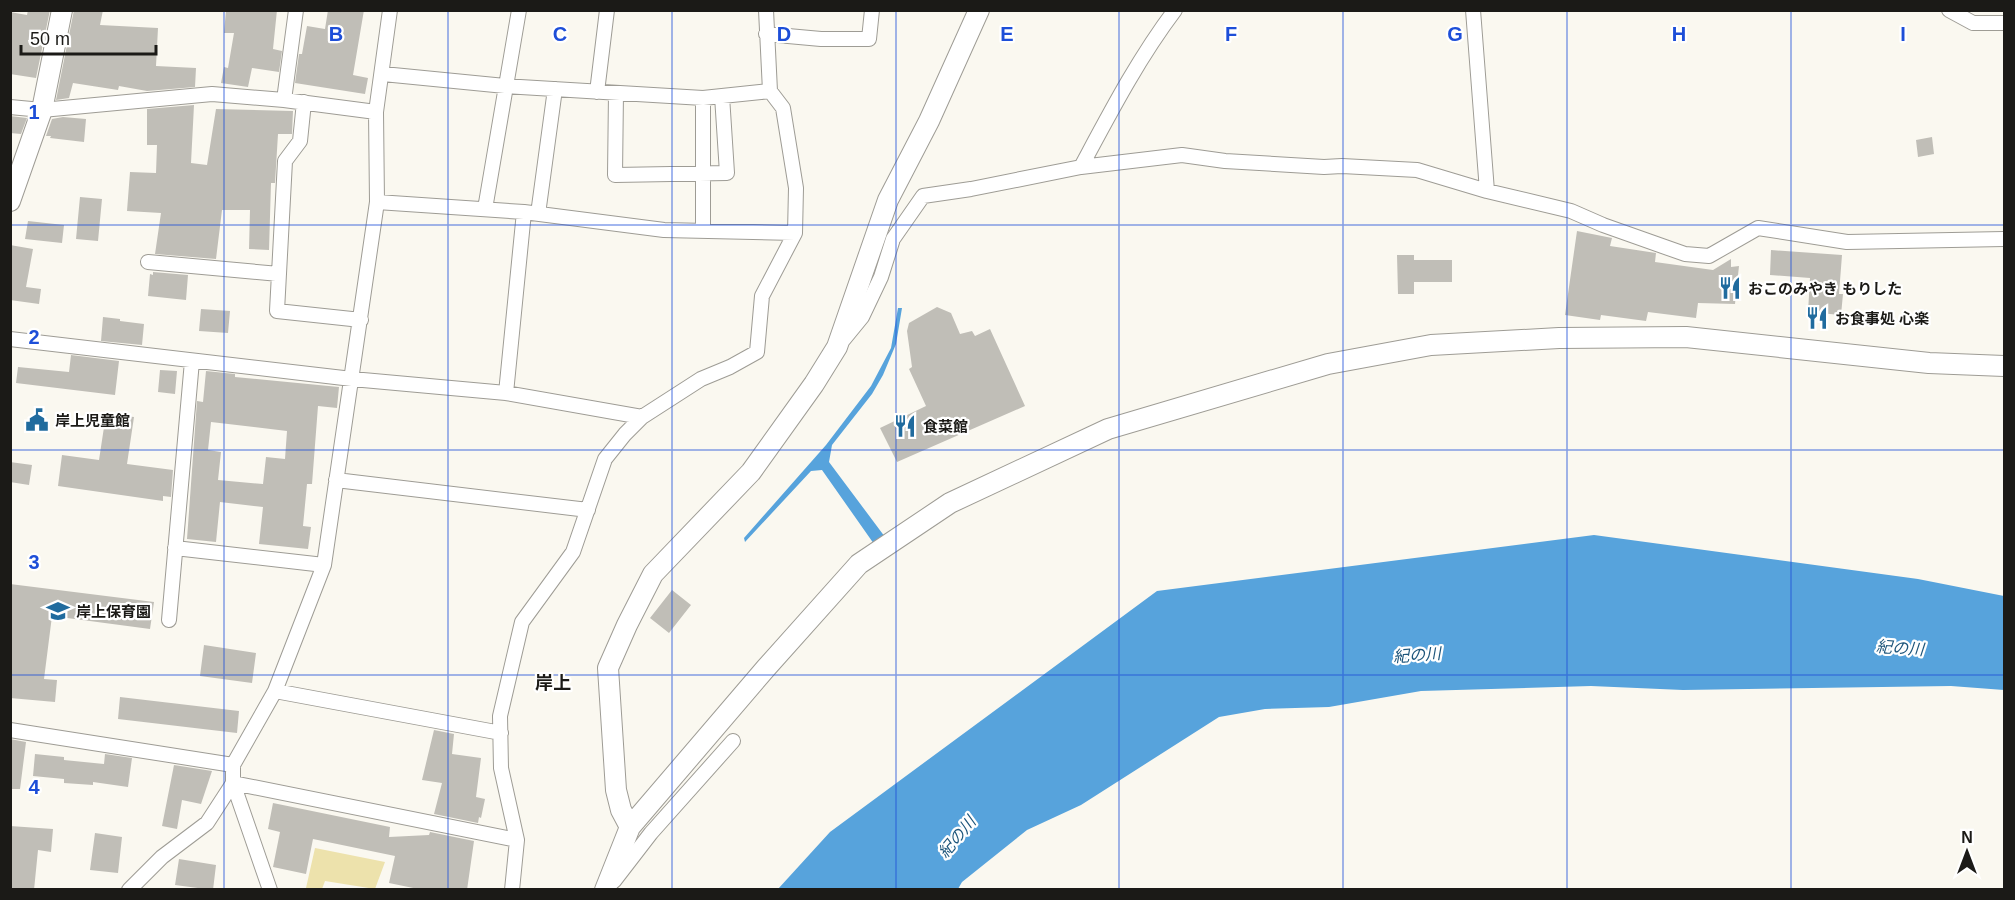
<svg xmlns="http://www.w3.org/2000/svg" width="2015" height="900" viewBox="0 0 2015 900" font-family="Arial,'Noto Sans JP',sans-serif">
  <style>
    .green { fill: #ede2ac }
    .water { fill: #57a3dc }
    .building { fill: #c0beb7; fill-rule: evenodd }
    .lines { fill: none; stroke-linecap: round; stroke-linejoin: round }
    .street-casing { stroke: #9e9c95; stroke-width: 16 }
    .secondary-casing { stroke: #9e9c95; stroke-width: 22 }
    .street { stroke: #fff; stroke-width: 14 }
    .secondary { stroke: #fff; stroke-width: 20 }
    .grid { fill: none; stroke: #1d4ed8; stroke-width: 1.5; stroke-opacity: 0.55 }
    .labels { text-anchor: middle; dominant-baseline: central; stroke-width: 4.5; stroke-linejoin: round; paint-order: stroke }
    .poi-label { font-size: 15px; font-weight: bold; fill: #1b1a17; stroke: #fff; text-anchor: start }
    .water-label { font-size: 16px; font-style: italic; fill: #1d557b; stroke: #fff }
    .quarter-label { font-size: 18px; font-weight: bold; fill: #1b1a17; stroke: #fff }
    .grid-label { font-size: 20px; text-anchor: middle; font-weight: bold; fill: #1d4ed8; stroke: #fff; stroke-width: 4.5; stroke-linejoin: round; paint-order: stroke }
  </style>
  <rect width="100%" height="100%" fill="#faf8f0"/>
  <!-- green -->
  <path class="green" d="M315,848L385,862L375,889L325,881L322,889L306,888Z"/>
  <!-- water -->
  <path class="water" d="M898,308H902L896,344L883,375L872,394L832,445L829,462L885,537L874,544L822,470L811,471L745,542L744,538L826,445L871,386L891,348Z
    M1594,535L1918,579L2004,596V690L1951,686L1683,690L1591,686L1421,691L1329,707L1265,709L1219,717L1081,805L1027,830L962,882L958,889H778L830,832L1157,591Z"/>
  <!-- building -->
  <path class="building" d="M28,10H50L36,78L10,74V12L27,15Z
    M74,10H103L100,25L158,28L156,66L196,68L195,87L147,91L119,86L118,90L73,83L69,98L56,100Z
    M226,10H277L273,49L282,51L279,72L252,68L248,87L221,83L224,67L228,68L234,33H224Z
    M328,10H364L353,75L368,78L365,94L295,83L299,54H302L307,26L325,29Z
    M194,105L191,163L207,165L216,109L293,111L292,134H278L275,183H271L269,250L249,249L250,210H222L216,259L155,254L161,213L127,211L130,172L156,173L157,145H147V109Z
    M10,116L27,118L21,134L10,133Z
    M63,117L86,119L84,142L50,138L51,136H46L52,119Z
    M1932,137L1934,154L1918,157L1916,140Z
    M80,197L102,199L98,241L76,239Z
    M28,221L64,225L62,243L25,239Z
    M1577,231L1612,238L1610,246L1656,253L1655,262L1713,270L1731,259V267L1739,266L1735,304L1698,303L1696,318L1648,312L1646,321L1601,315L1600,320L1565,315Z
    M10,245L33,249L26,287L41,289L39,304L10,300Z
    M1771,250L1842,255L1839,294H1843L1841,315L1808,312L1810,278L1770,275Z
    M1397,255H1414V260H1452V282H1414V294H1398Z
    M153,272L188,275L186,300L148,296L150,274L153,275Z
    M937,307L951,313L960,334L972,331L975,336L990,329L1025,406L897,462L880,428L926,406L909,369L912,367L907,331L909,323Z
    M201,309L230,311L228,333L199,331Z
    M103,317L120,319V321L144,324L142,345L101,341Z
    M71,355L119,361L115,395L16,383L18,367L69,372Z
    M160,370L177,371L175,394L158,392Z
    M206,371L235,374V377L339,387L337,408L318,406L312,484H307L303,526L311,527L308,549L259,544L263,507L220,502L216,542L187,539L197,401L203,402ZM211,422L287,431L285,459L266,457L263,484L218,480L221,452L208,450Z
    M106,414L134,417L127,464L173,470L171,497L163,496V501L58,486L62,455L99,460Z
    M10,462L32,465L29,485L10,482Z
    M10,584L154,602L150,629L52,616L44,679L57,680L55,702L10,698Z
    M672,590L691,605L669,633L650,618Z
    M204,645L256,653L252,683L200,676Z
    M120,697L239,711L237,733L118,719Z
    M434,730L454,734L452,754L481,758L476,797L485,799L481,818L479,817L478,823L434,814L442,783L422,780Z
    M10,739L26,742L20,789H10Z
    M35,754L64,757V760L104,764L105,754L132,758L128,787L93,782V785L64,783V779L33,776Z
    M174,765L212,771L201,804L182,800L177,829L162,826Z
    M273,803L390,827L389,837L429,835L430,832L474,841L467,890H423L389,883L395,856L313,839L306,874L273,867L280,832L268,829Z
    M10,826L53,829L51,852L38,850L34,890H10Z
    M95,833L122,837L118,873L90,870Z
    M179,859L216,865L213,890L175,885Z"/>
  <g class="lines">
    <!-- street casing -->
    <g class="street-casing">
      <path id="street" d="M1473,10L1487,191
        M1949,10L1973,23H2004
        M766,34L821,39H869L872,10
        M383,74L505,86L703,98L770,91
        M597,92L607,10
        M616,93L615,175L727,173L722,96
        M703,98V231
        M284,100L296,10
        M304,102L300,141L285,161L277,311L361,320
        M10,107L42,110L212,94L284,100L376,112
        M1081,167C1110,113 1138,59 1175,10
        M377,202L524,212L664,230L795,233
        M485,209L519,10
        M538,214L555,89
        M148,262L279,274
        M10,339L352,379L506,393L642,417
        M844,339L862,317L881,277L893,239L923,196L971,189L1081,167L1182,155L1225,161L1324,167L1342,166L1417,170L1487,191L1571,211L1603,225L1685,254L1709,256L1758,228L1847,242L2004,239
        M506,393L524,212
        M336,480L588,510
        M175,548L324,565
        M169,620L192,361
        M275,691L501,733
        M10,730L233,765
        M233,783L517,840
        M233,783L270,890
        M614,881L651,833L733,741
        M129,890L162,857L207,823L233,783V765L275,691L324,565L377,202L376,112L390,10
        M512,890L517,840L501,768L500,716L522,622L573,552L605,459L625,434L642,417L701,379L730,367L757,352L762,296L795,233L796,188L783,108L770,91L766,10"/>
    </g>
    <!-- secondary casing -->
    <g class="secondary-casing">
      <path id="secondary" d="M10,201L42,110L62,10
        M630,827L621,810L616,790L608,668L627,625L653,574L751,472L814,384L837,347L888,200L929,121L979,10
        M605,890L630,827L766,668L859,564L950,503L1108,429L1328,364L1431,345L1559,338L1686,337L1929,363L2004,366"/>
    </g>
    <!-- street -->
    <use href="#street" class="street"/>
    <!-- secondary -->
    <use href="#secondary" class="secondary"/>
  </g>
  <!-- grid -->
  <path class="grid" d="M224,10V890M448,10V890M672,10V890M896,10V890M1119,10V890M1343,10V890M1567,10V890M1791,10V890M10,225H2004M10,450H2004M10,675H2004"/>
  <!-- icons -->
  <defs>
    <g id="restaurant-bare" transform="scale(1.8)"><path d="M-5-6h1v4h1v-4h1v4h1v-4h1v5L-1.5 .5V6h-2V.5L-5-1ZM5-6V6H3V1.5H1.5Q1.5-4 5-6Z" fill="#206b9e" stroke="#fff" stroke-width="2.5" paint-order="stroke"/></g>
    <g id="civic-bare" transform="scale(1.8)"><path d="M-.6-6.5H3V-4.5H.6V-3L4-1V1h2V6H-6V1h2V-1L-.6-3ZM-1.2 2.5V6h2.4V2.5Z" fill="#206b9e" stroke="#fff" stroke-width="2.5" paint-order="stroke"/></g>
    <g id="school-bare" transform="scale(1.8)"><path d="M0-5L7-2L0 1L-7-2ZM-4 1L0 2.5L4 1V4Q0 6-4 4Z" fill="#206b9e" stroke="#fff" stroke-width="2.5" paint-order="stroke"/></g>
  </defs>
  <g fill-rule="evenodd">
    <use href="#restaurant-bare" x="1730" y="288"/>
    <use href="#restaurant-bare" x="1817" y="318"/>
    <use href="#civic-bare" x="37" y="420"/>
    <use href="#restaurant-bare" x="905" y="426"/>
    <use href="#school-bare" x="58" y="611"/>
  </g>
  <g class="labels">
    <!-- poi labels -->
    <g class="poi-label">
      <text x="1748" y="288">おこのみやき もりした</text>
      <text x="1835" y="318">お食事処 心楽</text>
      <text x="55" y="420">岸上児童館</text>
      <text x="923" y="426">食菜館</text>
      <text x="76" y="611">岸上保育園</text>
    </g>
    <!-- water labels -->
    <g class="water-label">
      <text transform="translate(1900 648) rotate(4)">紀の川</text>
      <text transform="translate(1417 655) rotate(-4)">紀の川</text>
      <text transform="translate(957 837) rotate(-50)">紀の川</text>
    </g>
    <!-- quarter labels -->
    <g class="quarter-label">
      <text x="553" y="683">岸上</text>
    </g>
  </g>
  <g class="grid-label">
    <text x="336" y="41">B</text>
    <text x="560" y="41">C</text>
    <text x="784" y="41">D</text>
    <text x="1007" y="41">E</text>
    <text x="1231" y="41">F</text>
    <text x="1455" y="41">G</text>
    <text x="1679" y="41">H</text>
    <text x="1903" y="41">I</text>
    <text x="34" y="119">1</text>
    <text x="34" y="344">2</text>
    <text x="34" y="569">3</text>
    <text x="34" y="794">4</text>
  </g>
  <!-- border -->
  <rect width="2015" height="900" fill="none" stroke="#1b1a17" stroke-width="24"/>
  <!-- north arrow -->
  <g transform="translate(1967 852)" stroke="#ffffff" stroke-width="4.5" paint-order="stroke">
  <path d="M0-4.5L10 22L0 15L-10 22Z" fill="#1b1a17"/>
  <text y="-9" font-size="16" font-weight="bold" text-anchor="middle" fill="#1b1a17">N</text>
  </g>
  <!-- scale -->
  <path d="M21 45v9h135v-9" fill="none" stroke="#1b1a17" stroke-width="3"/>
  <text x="30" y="45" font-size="18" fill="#1b1a17" stroke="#ffffff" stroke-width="4.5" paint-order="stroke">50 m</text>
</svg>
